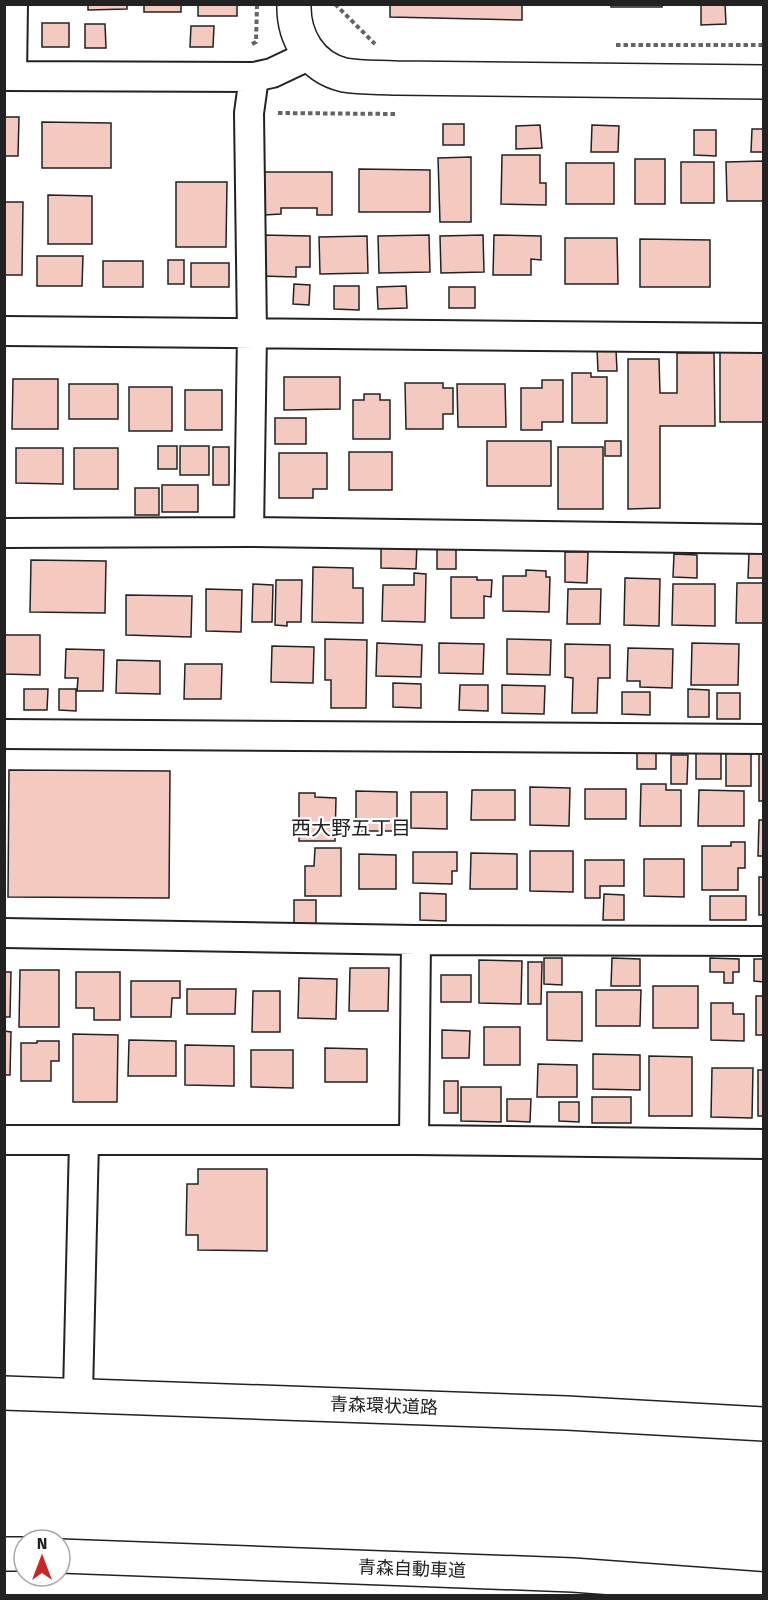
<svg xmlns="http://www.w3.org/2000/svg" width="768" height="1600" viewBox="0 0 768 1600" font-family="'Fira Sans','Noto Sans JP',sans-serif">
  <style>
    .building { fill: #f3c9c0; stroke: #222; stroke-width: 1.5 }
    .lines { fill: none; stroke-linecap: round; stroke-linejoin: round }
    .minor-casing { stroke: #222; stroke-width: 32 }
    .tertiary-casing { stroke: #222; stroke-width: 36 }
    .trunk-casing { stroke: #222; stroke-width: 36 }
    .motorway-casing { stroke: #222; stroke-width: 36 }
    .path { stroke: #646464; stroke-width: 4; stroke-dasharray: 4.5 3; stroke-linecap: butt }
    .minor { stroke: #fff; stroke-width: 28 }
    .tertiary { stroke: #fff; stroke-width: 33 }
    .trunk { stroke: #fff; stroke-width: 33 }
    .motorway { stroke: #fff; stroke-width: 33 }
    .labels { text-anchor: middle; dominant-baseline: central; stroke-width: 4.5; stroke-linejoin: round; paint-order: stroke }
    .street-label { font-size: 18px; fill: #222; stroke: #fff }
    .neighbourhood-label { font-size: 20px; fill: #222; stroke: #fff }
  </style>
  <rect width="100%" height="100%" fill="#fff"/>
  <!-- building -->
  <path class="building" d="M88,4H127V9L88,10Z
    M144,4H181V12H144Z
    M198,4H237V16H198Z
    M390,4H522V20L390,17Z
    M611,4H662V7H611Z
    M701,4H725L726,24L701,25Z
    M42,23H69V47H42Z
    M85,24H105L106,48H85Z
    M191,26H214L213,47H190Z
    M4,117H19L18,156H4Z
    M42,122L111,123V168H42Z
    M443,124H464V145H443Z
    M540,125L542,148L516,149V126Z
    M592,125L619,126L618,152H591Z
    M752,129H763V152H751Z
    M694,130H716V156L694,155Z
    M502,155H540V183H546V205L501,204Z
    M471,157V222H440L438,158Z
    M635,159H665V204H635Z
    M763,161L764,201H727L726,162Z
    M681,162H714V203H681Z
    M566,163H614V204H566Z
    M359,169L430,170V212H359Z
    M264,172H332V215H317V208H281V214L264,215Z
    M176,182H227L226,247H176Z
    M48,195L92,196V244H48Z
    M4,202H23L22,275H4Z
    M261,235L310,236V267H296V277L260,276Z
    M429,235L430,272L379,273L378,236Z
    M483,235L484,272L441,273L440,236Z
    M494,235L541,236V260L531,259V275H493Z
    M367,236L368,273L320,274L319,237Z
    M565,238H617L618,284H565Z
    M640,239L710,240V287H640Z
    M37,256H83L82,286H37Z
    M168,260H184V284H168Z
    M103,261H143V287H103Z
    M191,263H229V287H191Z
    M294,284L310,285L309,305L293,304Z
    M334,286H359V310L334,309Z
    M406,286L407,308L378,309L377,287Z
    M449,287H475V308H449Z
    M597,349H616L617,371H598Z
    M764,351V422H720V352Z
    M677,353H714L715,426H660V508L628,509V359H659L660,393H677Z
    M572,373H591V377H607V423H572Z
    M284,377H340V409L284,410Z
    M13,379H58V429H12Z
    M542,380H563V422H542V430H521V388H542Z
    M405,383H443V388H453V414H443V429H406Z
    M69,384H118V419H69Z
    M457,384H505L506,427H458Z
    M129,387H172V431H129Z
    M185,390H222V430H185Z
    M364,394H380V400H390V439H353V400H364Z
    M275,418H306V444H275Z
    M487,441H551V486H487Z
    M605,441H621V456H605Z
    M158,446H177V469H158Z
    M180,446H209V475H180Z
    M213,447H229V485H213Z
    M558,447H603V509H558Z
    M16,448H63V484L16,483Z
    M74,448H118V489H74Z
    M349,452H392V490H349Z
    M279,453H327V489H313V498H279Z
    M162,485H198V512H162Z
    M135,488H159V515H135Z
    M381,542L417,543L416,569L381,568Z
    M437,545H456V569H437Z
    M565,552H588L587,583L565,582Z
    M749,553H764V578H748Z
    M674,554L697,555V578L673,577Z
    M31,560L106,561L105,613L30,612Z
    M313,567L353,568V588H363V623L312,622Z
    M526,570L546,571V577H550L549,612L503,611V576H526Z
    M414,573L426,574L425,622L382,621L383,585H414Z
    M451,577H477V580H492L491,597L484,596V618H451Z
    M625,578L660,579L659,626L624,625Z
    M276,580H302L301,622H287V626L275,625Z
    M737,583H764V623H736Z
    M253,584L273,585L272,622H252Z
    M673,584H715V626L672,625Z
    M206,589L242,590L241,632L206,631Z
    M568,589H601L600,624H567Z
    M126,595L192,596L191,637L126,635Z
    M4,635H40V675L4,674Z
    M325,639L367,640L366,708H331V680H325Z
    M507,639L551,640L550,675L507,674Z
    M377,643L422,645L421,677L376,676Z
    M439,643L484,644L483,674L439,673Z
    M692,643L739,644L738,685H691Z
    M565,644L610,645V678H598L597,713H572L573,678L565,677Z
    M272,646L314,647L313,683L271,682Z
    M628,648L673,649L672,688L640,687V681H627Z
    M66,649L104,650L103,691H77L78,678H65Z
    M117,660L160,661V694L116,693Z
    M185,664H222L221,699H184Z
    M393,683L421,684V708L393,707Z
    M460,685H488V711L459,710Z
    M502,685L545,686L544,714L502,713Z
    M24,689H48L47,710H24Z
    M59,689H76V711L59,710Z
    M688,689L709,690V717H688Z
    M622,692H650V715L622,714Z
    M717,693H740V719H717Z
    M637,748H656V769H637Z
    M696,751H721V779H696Z
    M726,753L751,754V786H726Z
    M759,754H764V801H759Z
    M671,755H688L687,784H671Z
    M9,770L170,771L169,898L8,897Z
    M641,784H666V790H681V826H640Z
    M530,787L570,788L569,826L530,825Z
    M585,789H626V819H585Z
    M472,790H515V820H471Z
    M699,790L744,791V826H698Z
    M356,791L397,792V831H356Z
    M411,792H447V829L411,828Z
    M299,793H315V797L336,798L335,841H299Z
    M759,820H764V856H758Z
    M731,842H745V868H738V890H702V846H731Z
    M315,848H341V896H305V866H314Z
    M530,851H573V892L530,891Z
    M413,852H457V871H452V884L413,883Z
    M471,853L517,854V889H470Z
    M359,854L396,855V889H359Z
    M644,859H684V897L644,896Z
    M585,860H624V886H600V898H585Z
    M759,877H764V915H759Z
    M420,893L446,894V921L420,920Z
    M604,894L624,895V920H603Z
    M710,896H746V920H710Z
    M294,900H316V924H294Z
    M544,958H562V985L544,984Z
    M612,958L640,959V986H611Z
    M710,958L739,959V972H733V983H724V972H710Z
    M754,959H764V982L754,981Z
    M479,960L522,961L521,1004L479,1003Z
    M528,962H542L541,1004H528Z
    M350,968H389L388,1011H349Z
    M20,970H59V1027H19Z
    M4,972H11L10,1017H4Z
    M76,972H120V1020H94V1008H76Z
    M441,975H471V1002H441Z
    M299,978L337,979L336,1019L298,1018Z
    M131,981H180V998H172L171,1017H131Z
    M653,986H698V1028H653Z
    M187,989H236L235,1014H187Z
    M596,990H641L640,1026H596Z
    M253,991H280V1032H252Z
    M547,992H582V1041L547,1040Z
    M756,996H764V1035H756Z
    M711,1003H733V1014H744V1041L711,1040Z
    M484,1027H520V1065H484Z
    M442,1030L470,1031L469,1058H442Z
    M4,1031L11,1032L10,1075H4Z
    M73,1034L118,1035L117,1102H73Z
    M129,1040L176,1041V1076H128Z
    M37,1041H59V1061H51V1081H21V1043H37Z
    M185,1045L234,1046V1086L185,1085Z
    M325,1048L367,1049V1082H325Z
    M251,1050H293V1088L251,1087Z
    M593,1054L640,1055V1090L593,1089Z
    M649,1056L692,1057V1116H649Z
    M538,1064L577,1065V1097H537Z
    M712,1068H753L752,1118L711,1117Z
    M758,1070H764V1116H758Z
    M444,1081H458V1113H444Z
    M461,1087H501V1122L461,1121Z
    M592,1097H631V1123H592Z
    M507,1099H531L530,1122L507,1121Z
    M559,1102H579V1122L559,1121Z
    M198,1169H267V1251L198,1250V1235H186L187,1184H198Z"/>
  <g class="lines">
    <!-- minor casing -->
    <g class="minor-casing">
      <path id="minor" d="M4,76L254,77L272,73L310,55
        M12,76L13,4
        M4,331L764,338
        M249,532L252,333L249,113L254,77
        M4,533L249,532L764,539
        M4,734L764,739
        M4,933L416,940L764,941
        M4,1140H414L764,1144
        M414,1140L416,940
        M78,1394L84,1141"/>
    </g>
    <!-- tertiary casing -->
    <g class="tertiary-casing">
      <path id="tertiary" d="M294,4C293,37 311,67 344,75C361,78 379,77 396,78L764,82"/>
    </g>
    <!-- trunk casing -->
    <g class="trunk-casing">
      <path id="trunk" d="M4,1393L567,1413L764,1424"/>
    </g>
    <!-- motorway casing -->
    <g class="motorway-casing">
      <path id="motorway" d="M4,1554H24
        M60,1556L573,1575L764,1589"/>
    </g>
    <!-- path -->
    <path class="path" d="M335,4L375,44
      M252,44L256,42L257,4
      M616,45H764
      M278,113L397,114"/>
    <!-- minor -->
    <use href="#minor" class="minor"/>
    <!-- tertiary -->
    <use href="#tertiary" class="tertiary"/>
    <!-- trunk -->
    <use href="#trunk" class="trunk"/>
    <!-- motorway -->
    <use href="#motorway" class="motorway"/>
  </g>
  <g class="labels">
    <!-- street labels -->
    <g class="street-label">
      <text transform="translate(384 1406) rotate(2)">青森環状道路</text>
      <text transform="translate(412 1569) rotate(2)">青森自動車道</text>
    </g>
    <!-- neighbourhood labels -->
    <g class="neighbourhood-label">
      <text x="351" y="828">西大野五丁目</text>
    </g>
  </g>
  <!-- border -->
  <rect width="768" height="1600" fill="none" stroke="#222222" stroke-width="12"/>
  <!-- north arrow -->
  <g transform="translate(42 1558)"><circle r="28" fill="#ffffff" stroke="#a7a7a7" stroke-width="1.5"/>
  <path d="M0-4.5L10 22L0 15L-10 22Z" fill="#c62828"/>
  <text y="-9" font-size="16" font-weight="bold" text-anchor="middle" fill="#222222">N</text>
  </g>
</svg>
